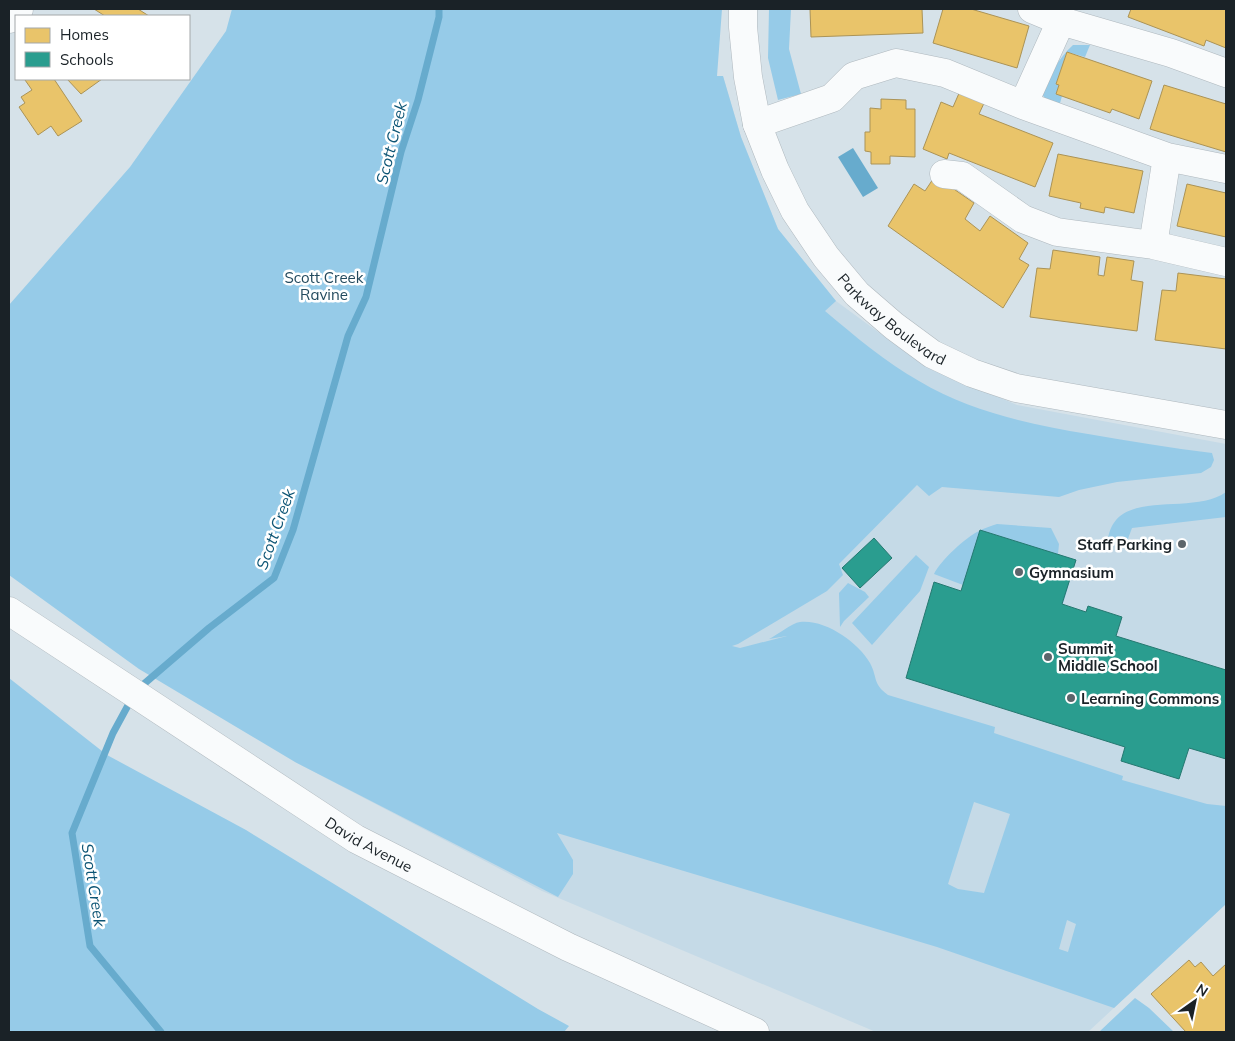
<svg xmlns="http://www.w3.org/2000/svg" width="1235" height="1041" viewBox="0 0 1235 1041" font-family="Mulish,sans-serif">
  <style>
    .built { fill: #c5dae7 }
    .green { fill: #96cbe8; fill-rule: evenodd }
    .water { fill: #67abcd }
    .homes { fill: #e9c46a; stroke: #ab9356 }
    .schools { fill: #2a9d8f; stroke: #257870 }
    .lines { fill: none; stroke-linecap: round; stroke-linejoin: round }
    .stream { stroke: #67abcd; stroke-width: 7 }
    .minor-casing { stroke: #afb8be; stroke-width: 29 }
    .tertiary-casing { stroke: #afb8be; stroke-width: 29 }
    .secondary-casing { stroke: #afb8be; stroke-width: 29 }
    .minor { stroke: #f9fbfc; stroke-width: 28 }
    .tertiary { stroke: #f9fbfc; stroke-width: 28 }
    .secondary { stroke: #f9fbfc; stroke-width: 28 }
    .poi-dot { fill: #5c656b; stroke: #fff; stroke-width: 2 }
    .labels { text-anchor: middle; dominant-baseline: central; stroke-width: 5; stroke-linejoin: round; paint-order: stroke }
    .park-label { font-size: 15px; fill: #234a5e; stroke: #fff }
    .street-label { font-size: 15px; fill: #1a2227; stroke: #fff }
    .poi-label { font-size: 15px; font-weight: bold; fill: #1a2227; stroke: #fff; text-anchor: start }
    .water-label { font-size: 16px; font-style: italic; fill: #0d5575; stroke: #fff }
  </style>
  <rect width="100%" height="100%" fill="#d6e2e9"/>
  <!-- built -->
  <path class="built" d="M723,76L741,137L778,229L836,301L923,365L1017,405L1226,444V904L1088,1032H876L542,891L295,762Z"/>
  <!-- green -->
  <path class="green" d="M232,9H722L717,76H723L741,137L778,229L836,301L825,311C855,336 885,362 919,381C971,412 1029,424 1088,434C1129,441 1171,448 1212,453L1214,460L1211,467L1201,473L1117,482L1079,490L1059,497L942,487L929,496L917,485L839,564L843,575L827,591L738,644L732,646L740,648L787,636L769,639C777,635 792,623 800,622C825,619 858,642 870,663C878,678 872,683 888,695L995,727L994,733L1123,776L1122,780L1207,804L1226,806V904L1114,1008L937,947L557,833L573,860V874L558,897L295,762L139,669L9,575V305L130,167L226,31ZM974,802L1010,814L984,893L958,889L948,884ZM1067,920L1076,924L1068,952L1059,949Z
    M769,9H791L789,49L801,94L778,100L768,58Z
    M1073,45H1090L1085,57L1067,52L1056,84L1059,85L1056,94L1062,96L1059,107L1046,100L1042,94C1049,75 1058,59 1073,45Z
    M1226,492V517L1132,528L1126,544L1121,546L1113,544L1108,539C1116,486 1192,517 1226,492Z
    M997,524L1051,528L1059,544L1058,554L1076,560L1058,621L961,591L963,585L934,574C940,561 966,537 979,531C984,528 991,526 997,524Z
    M916,555L929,567L920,591L872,645L852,623Z
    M848,583L865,592L869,597L844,621L840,627L839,593Z
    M9,678L107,755L246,830L538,1009L569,1026L564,1032H9Z
    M1135,998L1149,1008L1174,1032H1099Z"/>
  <!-- water -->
  <path class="water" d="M853,148L878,188L863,197L838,157Z"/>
  <!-- homes -->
  <path class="homes" d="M94,9H138L149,16H105Z
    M810,9H922L923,33L811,37Z
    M943,9H971L1029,26L1017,68L933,43Z
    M1131,9H1226V48L1206,40L1204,46L1128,17Z
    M1067,52L1152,81L1139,119L1112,109L1110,113L1056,94L1059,85L1056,84Z
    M28,79H54L82,121L58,136L51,126L38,135L19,107L25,103L21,97L32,90L25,80Z
    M67,79H102L81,94Z
    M1164,85L1226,104V152L1150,129Z
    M960,91L985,101L979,114L1053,143L1035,187L949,153L947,159L923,149L941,102L953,107Z
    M881,99L906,100V109H915V157L890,156V164H871V152L865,151V132H870V108L881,109Z
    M1058,154L1143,171L1134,213L1105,207L1104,213L1080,208L1081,203L1049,196Z
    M935,176L974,203L965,219L980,231L990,216L1028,243L1019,259L1029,265L1003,308L888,226L914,184L925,191Z
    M1187,184L1226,193V237L1177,226Z
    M1053,250L1100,257L1098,275L1104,276L1107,257L1134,261L1131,280L1143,282L1137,331L1030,317L1037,268L1050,269Z
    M1178,273L1226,279V349L1155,340L1162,290L1176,291Z
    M1189,960L1195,967L1201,962L1213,976L1226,964V1032H1186L1151,994Z"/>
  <!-- schools -->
  <path class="schools" d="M980,530L1076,560L1062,604L1086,612L1088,606L1122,617L1116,636L1226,670V759L1189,748L1179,779L1121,761L1125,747L906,678L934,582L961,591Z
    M874,538L892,558L860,588L842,568Z"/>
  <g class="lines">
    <!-- stream -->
    <path class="stream" d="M138,689L209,628L274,578L293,530L348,336L366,297L401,152L418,100L439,17V9
      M132,698L113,733L72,833L90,946L161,1032"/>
    <!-- minor casing -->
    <g class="minor-casing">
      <path id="minor" d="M1032,9L1061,21L1171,53L1226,73
        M1023,105L1061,21
        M757,124L832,98L854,76L896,63L945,73L1023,105L1167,157L1226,169
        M944,174L962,176L1023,219L1057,232L1153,245L1226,262
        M1153,245L1167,157"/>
    </g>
    <!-- tertiary casing -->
    <g class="tertiary-casing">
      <g id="tertiary">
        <path id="s1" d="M743,9V27L748,77L757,124L775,170L795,211L826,257L857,294L894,326L932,354L972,373L1016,388L1226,425"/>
        <path d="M9,19L19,9"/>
      </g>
    </g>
    <!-- secondary casing -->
    <g class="secondary-casing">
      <g id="secondary">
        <path id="s2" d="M9,611L356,839L568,947L755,1032"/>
      </g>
    </g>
    <!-- minor -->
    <use href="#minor" class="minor"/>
    <!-- tertiary -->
    <use href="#tertiary" class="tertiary"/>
    <!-- secondary -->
    <use href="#secondary" class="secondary"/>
  </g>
  <!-- markers -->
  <g class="poi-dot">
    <circle cx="1182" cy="544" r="5"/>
    <circle cx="1019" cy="572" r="5"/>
    <circle cx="1048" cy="657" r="5"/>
    <circle cx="1071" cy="698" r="5"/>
  </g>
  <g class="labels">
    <!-- park labels -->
    <g class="park-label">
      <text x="324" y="277">Scott Creek<tspan x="324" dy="17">Ravine</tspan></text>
    </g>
    <!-- street labels -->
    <g class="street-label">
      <text stroke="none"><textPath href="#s1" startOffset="358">Parkway Boulevard</textPath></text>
      <text stroke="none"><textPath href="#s2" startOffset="429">David Avenue</textPath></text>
    </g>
    <!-- poi labels -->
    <g class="poi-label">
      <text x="1172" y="544" text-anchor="end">Staff Parking</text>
      <text x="1029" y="572">Gymnasium</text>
      <text x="1058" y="648">Summit<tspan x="1058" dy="17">Middle School</tspan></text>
      <text x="1081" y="698">Learning Commons</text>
    </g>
    <!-- water labels -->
    <g class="water-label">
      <text transform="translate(391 143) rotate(-76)">Scott Creek</text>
      <text transform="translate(275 529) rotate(-70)">Scott Creek</text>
      <text transform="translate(94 885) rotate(81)">Scott Creek</text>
    </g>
  </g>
  <!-- border -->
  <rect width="1235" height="1041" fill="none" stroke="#1a2227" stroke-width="20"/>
  <!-- legend -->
  <rect x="15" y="15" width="175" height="65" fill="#ffffff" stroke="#a3a7a9"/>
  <rect x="25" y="28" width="25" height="15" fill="#e9c46a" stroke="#a3a7a9"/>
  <text x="60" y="40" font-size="15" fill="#1a2227">Homes</text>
  <rect x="25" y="52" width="25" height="15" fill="#2a9d8f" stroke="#a3a7a9"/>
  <text x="60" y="65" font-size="15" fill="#1a2227">Schools</text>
  <!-- north arrow -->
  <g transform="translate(1195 1001) rotate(33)" stroke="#ffffff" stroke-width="4" paint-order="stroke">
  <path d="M0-4L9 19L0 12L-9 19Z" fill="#1a2227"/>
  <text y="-8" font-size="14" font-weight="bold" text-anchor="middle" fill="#1a2227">N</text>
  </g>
</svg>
